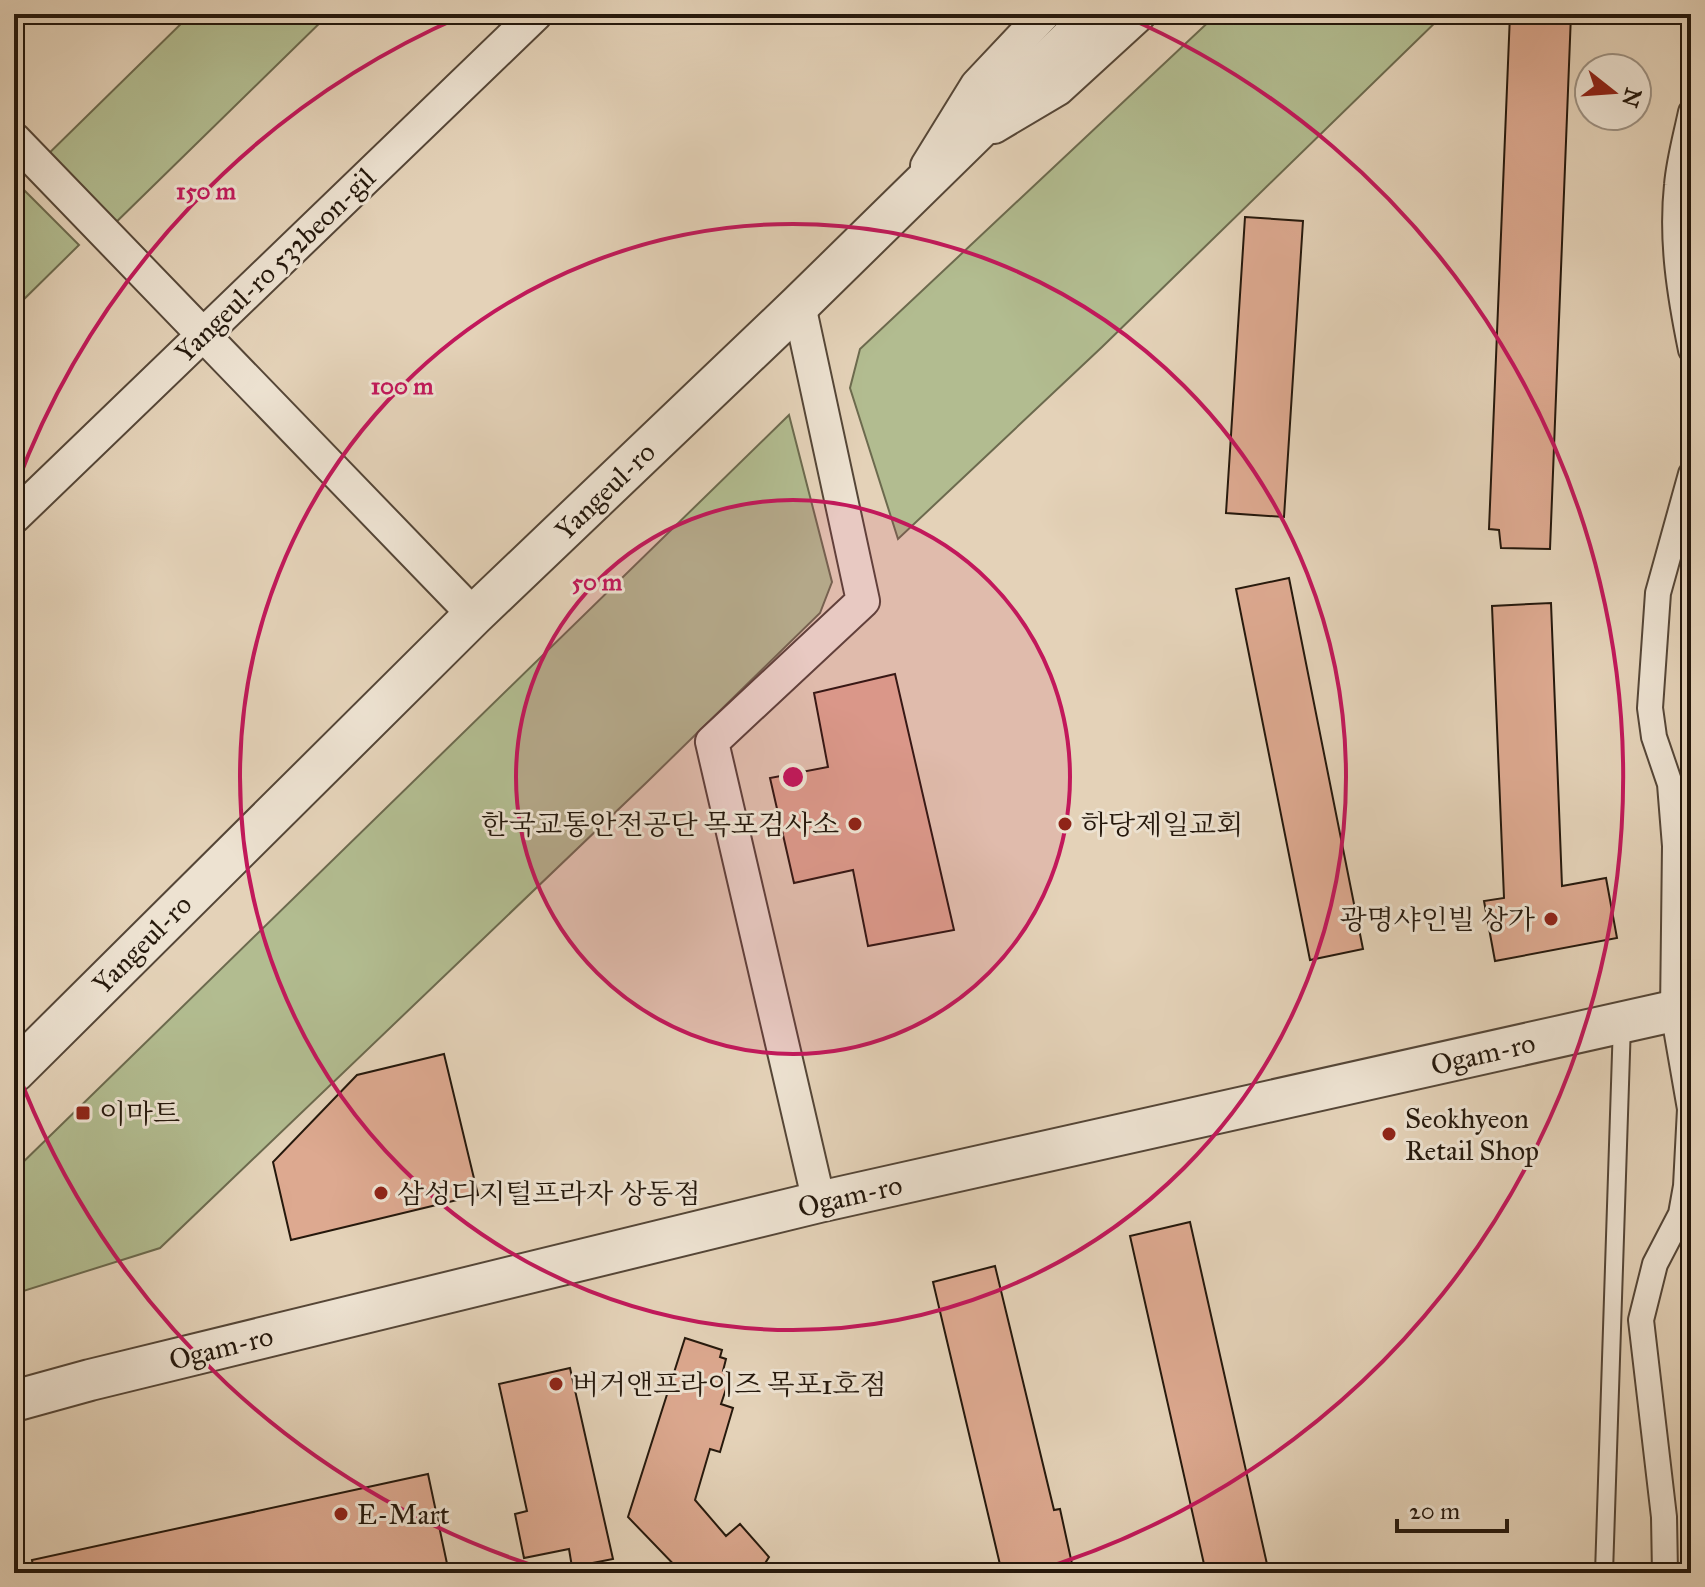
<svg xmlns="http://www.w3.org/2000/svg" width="1705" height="1587" viewBox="0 0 1705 1587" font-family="'IM FELL Great Primer','Noto Serif KR',serif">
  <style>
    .green { fill: #b2bc90; stroke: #6c6a4e; stroke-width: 2 }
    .building { fill: #dda990; stroke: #25180c; stroke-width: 2 }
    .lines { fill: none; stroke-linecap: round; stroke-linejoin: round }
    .service-casing { stroke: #554637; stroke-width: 20 }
    .pedestrian-casing { stroke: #554637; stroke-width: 28 }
    .minor-casing { stroke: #554637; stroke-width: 36 }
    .tertiary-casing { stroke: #554637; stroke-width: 44 }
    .service { stroke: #ede2d1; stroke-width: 16 }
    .pedestrian { stroke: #ede2d1; stroke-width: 24 }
    .minor { stroke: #ede2d1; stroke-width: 32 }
    .tertiary { stroke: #ede2d1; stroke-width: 40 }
    .ring { fill: none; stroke: #c2185b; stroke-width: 4 }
    .poi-dot { fill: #8f2418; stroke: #ede2d1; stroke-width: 3 }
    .labels { text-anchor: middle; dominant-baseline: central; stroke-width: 6; stroke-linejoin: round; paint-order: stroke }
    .street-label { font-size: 28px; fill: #25180c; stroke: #ede2d1 }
    .poi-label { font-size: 28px; fill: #25180c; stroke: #ede2d1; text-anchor: start }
    .centre { fill: #c2185b; stroke: #ede2d1; stroke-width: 4 }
    .ring-label { font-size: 24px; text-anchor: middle; font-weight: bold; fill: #c2185b; stroke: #ede2d1; stroke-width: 6; stroke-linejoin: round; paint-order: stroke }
  </style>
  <rect width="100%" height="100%" fill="#e4d2b8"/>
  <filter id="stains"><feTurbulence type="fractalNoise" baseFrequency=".0025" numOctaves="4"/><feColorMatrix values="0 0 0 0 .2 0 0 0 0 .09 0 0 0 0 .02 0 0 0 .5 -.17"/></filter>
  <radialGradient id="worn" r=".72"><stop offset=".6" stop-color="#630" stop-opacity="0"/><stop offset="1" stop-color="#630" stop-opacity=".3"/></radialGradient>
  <!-- green -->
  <path class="green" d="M191,14H329L105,233L38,164Z
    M1217,14H1444L1102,347L898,539L850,388L860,349Z
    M16,182L79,245L14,309V184Z
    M789,415L832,582L820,613L647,782L160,1248L14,1294V1171Z"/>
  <!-- building -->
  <path class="building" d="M1510,14H1571L1550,549L1501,548L1499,530L1489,529Z
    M1245,217L1303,221L1284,517L1226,513Z
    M1289,578L1363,949L1310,960L1236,589Z
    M1551,603L1562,886L1606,878L1617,938L1495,961L1484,901L1504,898L1492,606Z
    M895,674L954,930L868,946L853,870L794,883L770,778L828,767L814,693Z
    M444,1054L478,1195L291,1240L273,1162L357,1075Z
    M1190,1222L1269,1573H1206L1130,1236Z
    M995,1266L1054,1510L1060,1509L1074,1573H1002L933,1282Z
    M685,1338L722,1350L720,1357L726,1359L723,1371L731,1374L721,1404L733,1408L720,1452L710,1449L695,1500L726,1536L740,1524L769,1557L759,1573H682L628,1517Z
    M570,1368L613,1559L572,1567L569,1549L524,1558L515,1514L527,1511L499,1384Z
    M428,1474L449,1573H34L32,1560Z"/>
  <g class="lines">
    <!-- service casing -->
    <g class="service-casing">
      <path id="service" d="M1604,1573L1622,1023"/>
    </g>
    <!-- pedestrian casing -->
    <g class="pedestrian-casing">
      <path id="pedestrian" d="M1691,112C1686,136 1679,161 1677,185C1671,241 1680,296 1691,350
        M1665,1573L1664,1517L1641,1320L1655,1264L1681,1214L1686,1186L1690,1109L1673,1011L1675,846L1670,784L1654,737L1650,708L1658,593L1691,474"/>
    </g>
    <!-- minor casing -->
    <g class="minor-casing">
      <path id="minor" d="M994,127L1058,89L1140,14
        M14,139L474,615
        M927,166L977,85L1044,14
        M799,305L863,601L712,742L819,1202
        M14,517L536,14"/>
    </g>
    <!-- tertiary casing -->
    <g class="tertiary-casing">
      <path id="tertiary" d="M14,1072L474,615L799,305L1096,14
        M14,1401L90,1380L819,1202L1691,1007"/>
    </g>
    <!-- service -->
    <use href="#service" class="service"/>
    <!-- pedestrian -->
    <use href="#pedestrian" class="pedestrian"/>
    <!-- minor -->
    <use href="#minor" class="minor"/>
    <!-- tertiary -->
    <use href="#tertiary" class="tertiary"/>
  </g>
  <!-- distance rings -->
  <circle cx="793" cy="777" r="277" fill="#c2185b" fill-opacity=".12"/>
  <g class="ring">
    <circle cx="793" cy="777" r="277"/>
    <circle cx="793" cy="777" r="553"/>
    <path d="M557 1573A830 830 0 0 1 16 1068M16 486A830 830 0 0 1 462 16M1124 16A830 830 0 0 1 1029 1573"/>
  </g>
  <!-- markers -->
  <g class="poi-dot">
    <circle cx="855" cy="824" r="8"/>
    <circle cx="1065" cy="824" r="8"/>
    <circle cx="1551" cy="919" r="8"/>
    <rect x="75" y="1105" width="16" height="16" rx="4"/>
    <circle cx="1389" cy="1134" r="8"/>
    <circle cx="381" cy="1193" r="8"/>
    <circle cx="556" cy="1384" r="8"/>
    <circle cx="341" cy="1514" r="8"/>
  </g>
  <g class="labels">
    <!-- street labels -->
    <g class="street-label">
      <text transform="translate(275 265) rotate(-44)">Yangeul-ro 532beon-gil</text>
      <text transform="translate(605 491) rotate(-44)">Yangeul-ro</text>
      <text transform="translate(142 944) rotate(-45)">Yangeul-ro</text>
      <text transform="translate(1483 1054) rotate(-13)">Ogam-ro</text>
      <text transform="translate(850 1196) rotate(-13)">Ogam-ro</text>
      <text transform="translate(221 1348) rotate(-14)">Ogam-ro</text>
    </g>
    <!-- poi labels -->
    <g class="poi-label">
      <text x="839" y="824" text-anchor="end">한국교통안전공단 목포검사소</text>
      <text x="1081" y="824">하당제일교회</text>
      <text x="1535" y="919" text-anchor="end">광명샤인빌 상가</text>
      <text x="99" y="1113">이마트</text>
      <text x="1405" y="1118">Seokhyeon<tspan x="1405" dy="32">Retail Shop</tspan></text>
      <text x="397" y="1193">삼성디지털프라자 상동점</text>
      <text x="572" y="1384">버거앤프라이즈 목포1호점</text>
      <text x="357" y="1514">E-Mart</text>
    </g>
  </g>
  <circle cx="793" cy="777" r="12" class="centre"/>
  <g class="ring-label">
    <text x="206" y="199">150 m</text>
    <text x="402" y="394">100 m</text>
    <text x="597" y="590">50 m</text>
  </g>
  <!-- margin -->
  <rect width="1705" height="1587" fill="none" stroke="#e4d2b8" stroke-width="48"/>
  <rect x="16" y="16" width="1673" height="1555" fill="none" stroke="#25180c" stroke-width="4"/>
  <rect x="24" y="24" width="1657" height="1539" fill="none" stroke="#25180c" stroke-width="2"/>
  <!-- north arrow -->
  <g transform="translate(1613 92) rotate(107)"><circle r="38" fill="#ede2d1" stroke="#9d9182" stroke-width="2"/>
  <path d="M0-6L14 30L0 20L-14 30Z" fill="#8f2418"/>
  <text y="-12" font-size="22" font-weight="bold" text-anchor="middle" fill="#25180c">N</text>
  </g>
  <!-- scale -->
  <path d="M1397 1519v12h110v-12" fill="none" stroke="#25180c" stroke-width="4"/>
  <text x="1409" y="1519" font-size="24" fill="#25180c" stroke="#ede2d1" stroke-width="6" paint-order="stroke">20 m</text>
  <rect width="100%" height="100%" filter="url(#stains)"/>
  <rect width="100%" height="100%" fill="url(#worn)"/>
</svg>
